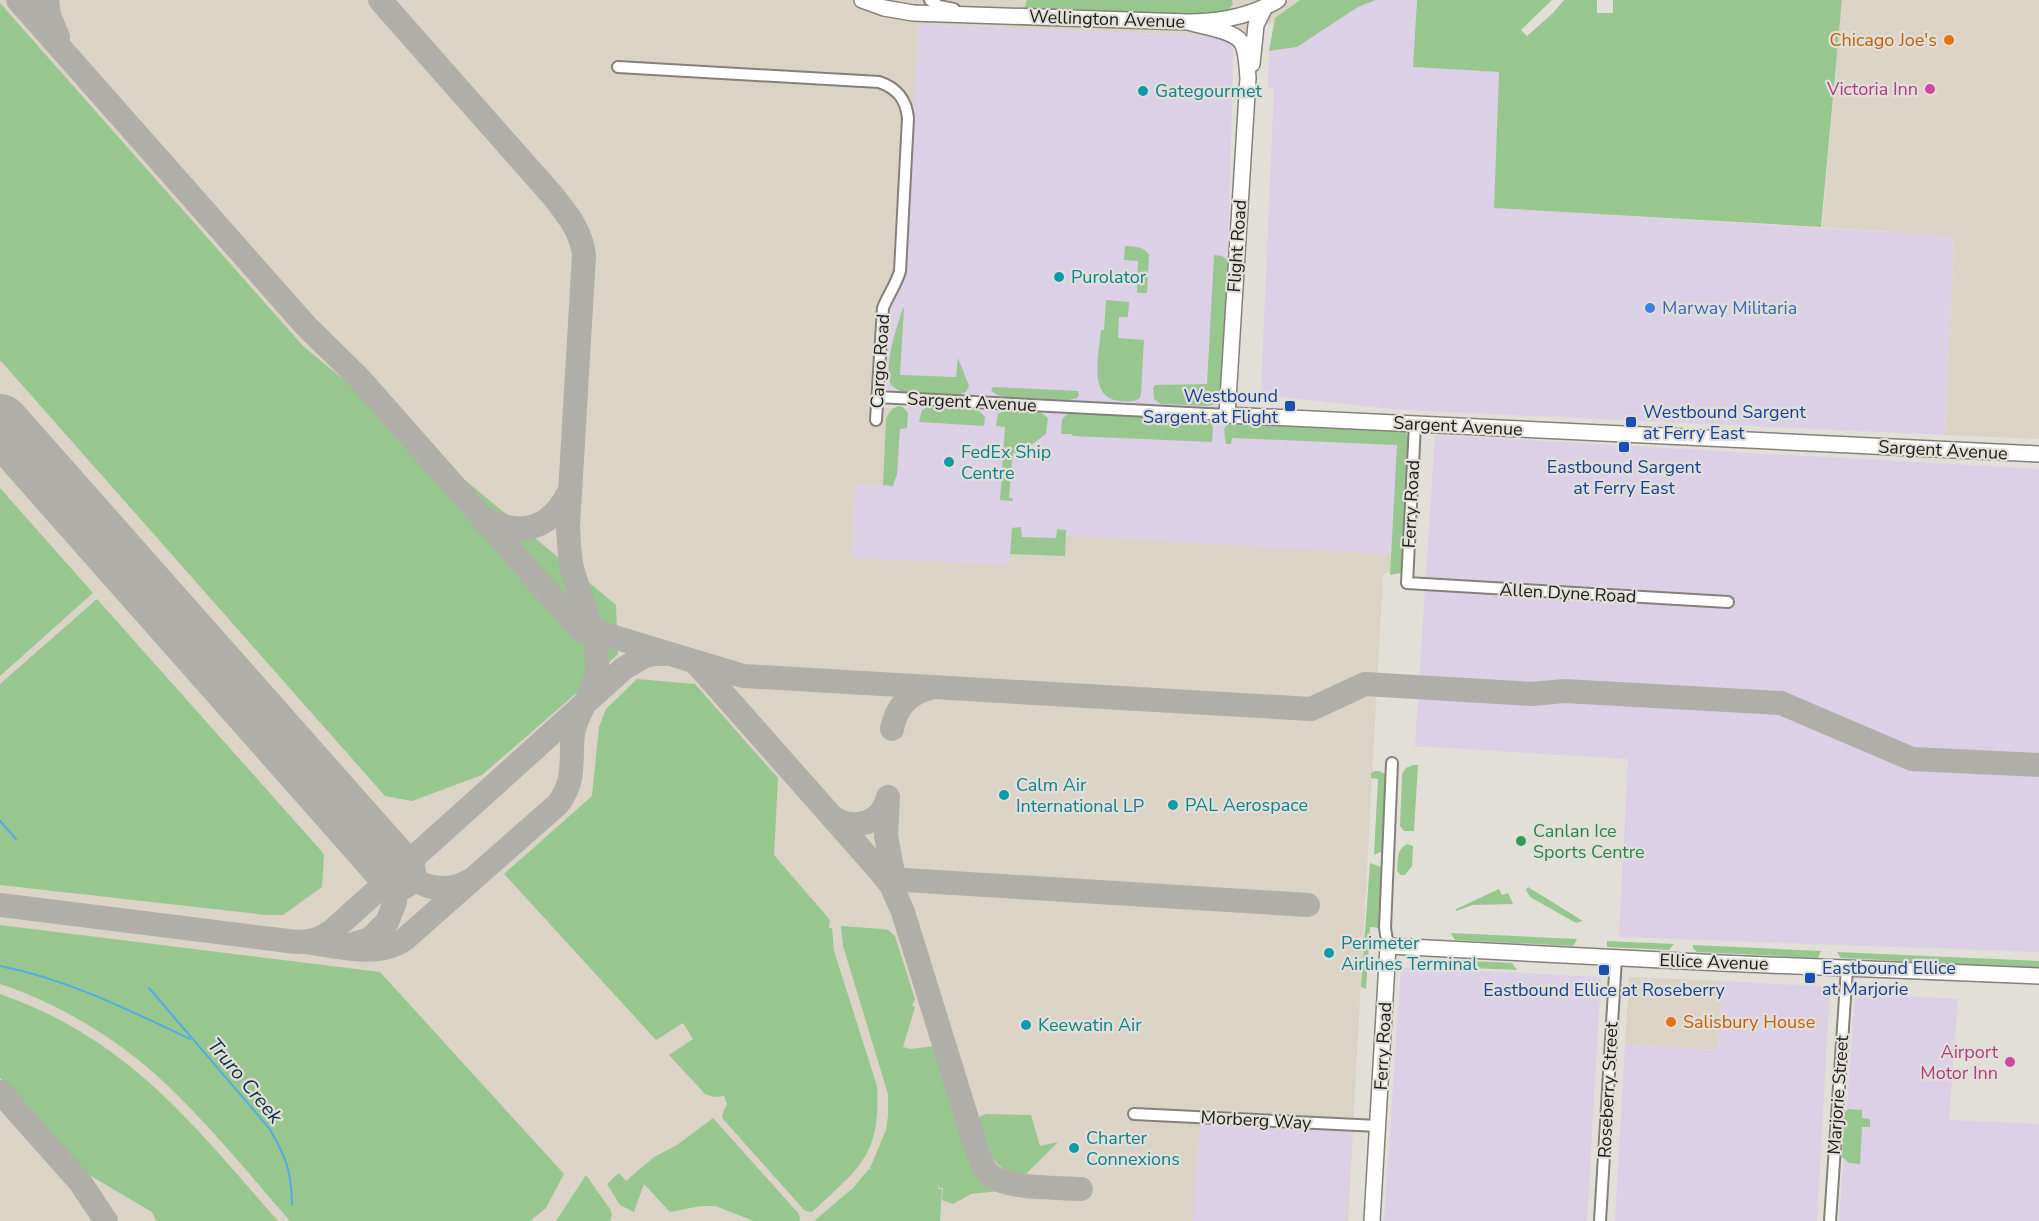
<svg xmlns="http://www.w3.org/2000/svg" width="2039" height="1221" viewBox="0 0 2039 1221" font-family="'Nunito Sans',sans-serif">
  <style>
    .built { fill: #dbd3c6 }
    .industrial { fill: #dbd0e5 }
    .green { fill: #98c68f }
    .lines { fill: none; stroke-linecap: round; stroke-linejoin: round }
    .stream { stroke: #50ace5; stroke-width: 2 }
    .taxiway { stroke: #b0aea8; stroke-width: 24 }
    .runway { stroke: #b0aea8; stroke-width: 58 }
    .street-casing { stroke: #84817b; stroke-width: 14 }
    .secondary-casing { stroke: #84817b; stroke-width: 18 }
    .street { stroke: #fff; stroke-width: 10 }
    .secondary { stroke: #fff; stroke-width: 15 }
    .food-dot { fill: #e8710a; stroke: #e2dfd8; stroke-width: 2 }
    .hotel-dot { fill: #d1479c; stroke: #e2dfd8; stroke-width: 2 }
    .culture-dot { fill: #0f9aa8; stroke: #e2dfd8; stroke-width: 2 }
    .shop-dot { fill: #3f7fe0; stroke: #e2dfd8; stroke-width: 2 }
    .transit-dot { fill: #1a4fb4; stroke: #e2dfd8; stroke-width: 2 }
    .leisure-dot { fill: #2e9e5b; stroke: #e2dfd8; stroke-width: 2 }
    .labels { text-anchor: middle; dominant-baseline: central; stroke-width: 4.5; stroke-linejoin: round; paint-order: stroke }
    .street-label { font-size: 18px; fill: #1d1c1a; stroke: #e2dfd8 }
    .food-label { font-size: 18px; fill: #c56008; stroke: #e2dfd8; text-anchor: end }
    .hotel-label { font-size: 18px; fill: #b23c85; stroke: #e2dfd8; text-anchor: end }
    .culture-label { font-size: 18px; fill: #0d838f; stroke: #e2dfd8; text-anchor: start }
    .shop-label { font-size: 18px; fill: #366cbe; stroke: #e2dfd8; text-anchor: start }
    .transit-label { font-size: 18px; fill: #164399; stroke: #e2dfd8; text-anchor: start }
    .leisure-label { font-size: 18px; fill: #27864d; stroke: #e2dfd8; text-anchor: start }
    .water-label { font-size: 20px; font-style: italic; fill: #0b334a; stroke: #e2dfd8 }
  </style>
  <rect width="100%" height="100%" fill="#e2dfd8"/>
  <!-- built -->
  <path class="built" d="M0,0H1311L1284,18L1234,37L919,24L913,115L878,407L1407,430L1400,567L1383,575L1348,1221H0Z
    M1842,0H2039V439L1945,435L1954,236L1822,227Z
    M1629,977L1722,981L1718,1050L1625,1045Z"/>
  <!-- industrial -->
  <path class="industrial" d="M1376,0H1417L1414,67L1499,72L1494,208L1954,236L1945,435L1403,410L1261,395L1274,87L1268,88L1269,51L1297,47L1358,7Z
    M919,24L1234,37L1223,422L1407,430L1403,555L1066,536L1065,556L1010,554V565L852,558L856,484L893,486L897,421H907L910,396L881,395L913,115Z
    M1435,435L2039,469V952L1619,937L1628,759L1415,746Z
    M1401,967L1601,977L1587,1221H1384Z
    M1722,981L1830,987L1817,1221H1615L1625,1045L1718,1050Z
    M1855,993L1958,999L1949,1120L2039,1124V1221H1839Z
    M1201,1124L1353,1132L1346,1221H1192Z"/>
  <!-- green -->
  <path class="green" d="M1027,0H1232L1233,4L1227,12L1183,16L1024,8Z
    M1300,0H1376L1358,7L1297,47L1269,51L1275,18Z
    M1417,0H1552L1521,30L1527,36L1553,13L1564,0H1597V13H1613V0H1842L1821,227L1494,208L1499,72L1413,67Z
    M0,3L303,346L616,605L618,654L587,684L482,775L412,801L385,796L0,360Z
    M1125,246C1135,247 1144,246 1149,255L1147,293H1137L1138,261L1124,260Z
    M1214,255L1222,256L1228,261L1229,267L1221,395L1215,404L1208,406L1161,404L1154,399L1153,388L1155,385L1207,384Z
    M1106,300L1129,302L1128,317H1119L1118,338L1144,340L1141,393L1140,398C1134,402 1129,402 1121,401C1087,400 1099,354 1101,330H1104Z
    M903,308H904L900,375L956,377L958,358L969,386L966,392L957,395L901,392L891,385C883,366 897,327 903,308Z
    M993,387L1078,391L1079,395L1077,398L1069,400L1005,397C999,396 995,394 991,390Z
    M898,406L903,407L908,413L907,428L900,429L897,474L893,486L883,485L886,420C888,413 891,409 898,406Z
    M927,407L977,409L985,417L984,426L919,422L922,410Z
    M1005,410L1040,412L1048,418L1046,434L1020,453H1013L1009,498H1012L1013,501L1000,500L1005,427L996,426L998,414Z
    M1069,413L1204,420L1211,423L1213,428L1212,442L1073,436L1071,434H1061L1062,419Z
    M1233,422L1401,430C1407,433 1409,435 1410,441L1403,565L1400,573L1390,575L1397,445L1232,438L1231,444H1226L1224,429L1228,423Z
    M0,488L93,593L0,676Z
    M1021,527L1022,537L1056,538L1057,529L1066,530L1065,556L1010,554L1012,528Z
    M97,599L324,854L322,887L283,915H266L0,885V684Z
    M637,679L695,684L778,778L774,855L830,920L829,928H832L834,951L877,1086C881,1156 859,1168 812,1212L805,1211L723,1119L722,1115L727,1104L724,1096L714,1097L705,1094L669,1055L693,1039L683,1023L656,1040L504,874L592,796L599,727L606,709Z
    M1413,765H1418L1414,831H1404L1400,826L1402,774L1406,768Z
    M1375,771H1379L1387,775L1383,851L1374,855L1378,779L1371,778V773Z
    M1407,844L1413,846L1412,866L1405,875H1401L1397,871C1398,860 1396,850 1407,844Z
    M1370,863L1381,867L1384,872L1380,928L1370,927L1366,989L1361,987Z
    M1528,887L1583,921L1576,923L1530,897L1526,890Z
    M1499,889L1502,895L1508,893L1513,904L1473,905L1456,911V909Z
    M0,925L380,972L564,1174L546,1208L530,1221H290C250,1175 211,1127 167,1085C121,1041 61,1004 0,984Z
    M841,926L882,929L888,930L895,936L915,999L912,1006L915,1007L903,1047L911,1049L935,1046L973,1167L983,1181L1000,1191L971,1194L953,1204L942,1200L943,1188H939V1184L938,1189H942L940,1221H814L853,1188L869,1169L872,1170L870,1168L886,1130L888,1116V1094L843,946Z
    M1451,933L1577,939L1574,945L1571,946L1455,940Z
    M1607,941L1674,944L1669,950L1607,947Z
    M1693,945L1821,951L1818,958L1697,952L1693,948Z
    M1837,952L2039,961V968L1841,958Z
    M1452,960L1512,963L1517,970L1450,967Z
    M0,994C127,1038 193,1124 278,1221H156L152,1212L84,1172L0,1078Z
    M1848,1109L1862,1110V1118L1870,1119V1127H1862L1860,1164L1849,1163L1842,1157L1844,1113Z
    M986,1114L1031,1115L1040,1146L1058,1142L1026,1174C991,1176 988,1145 979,1119V1117Z
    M713,1118L799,1214L800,1221H754L715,1206H701L670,1212L644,1184L634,1212L620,1205L607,1184L619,1173L626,1181L654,1157L677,1145Z
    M586,1175L610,1209L612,1215L610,1221H556Z"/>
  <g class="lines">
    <!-- stream -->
    <path class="stream" d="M0,821L16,839
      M0,966C67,979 129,1010 190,1039
      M149,988L269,1128C286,1157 291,1169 292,1204"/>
    <!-- taxiway -->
    <path class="taxiway" d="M18,0L306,326L359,378L582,631
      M47,0L49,15L58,37
      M486,519C523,538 552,528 570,490
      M571,618L591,630L743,676L1311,709L1365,684L1532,694L1564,691L1781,703L1912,759L2039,765
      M696,663L879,870L894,878L905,880L1308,905
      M892,729C896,707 908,694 930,688
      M304,770L385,862L394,880L395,902L387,922L370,939L350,945
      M888,797L886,836L896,889
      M834,818C856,831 882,823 888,797
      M389,859C409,882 439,898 469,881
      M879,870L891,885L903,912L978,1154C981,1160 984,1169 989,1174C1006,1190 1058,1187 1081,1189
      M0,905L296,942C311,942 321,939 332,931L623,669L645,656L654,654H665
      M306,942C337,946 377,959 405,939L558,804C576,780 570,762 573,734C576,711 595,694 597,670C599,638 580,599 572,568C569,555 569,540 568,527L584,255C581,231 568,215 553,196L380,0
      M0,1092L80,1182L106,1221"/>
    <!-- runway -->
    <path class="runway" d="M0,423L397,872"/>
    <!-- street casing -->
    <g class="street-casing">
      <path id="street" d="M930,0L939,6L954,9
        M618,67L879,82C897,88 906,99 908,118L900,271C896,285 888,295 883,308L876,420
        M877,397L1227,415
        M1415,424L1407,583L1728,602
        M1388,946L1385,928L1392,763
        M1134,1114L1378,1126
        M1600,1221L1616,958
        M1830,1221L1847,968"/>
    </g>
    <!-- secondary casing -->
    <g class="secondary-casing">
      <path id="secondary" d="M862,0L884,8L913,13L1188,22C1219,22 1251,16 1278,0
        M1188,22C1203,27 1237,30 1243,45C1247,55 1247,68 1248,78L1227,415L2039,454
        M1252,64L1256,25L1265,7
        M1372,1221L1388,946L1721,963L2039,976"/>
    </g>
    <!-- street -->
    <use href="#street" class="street"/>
    <!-- secondary -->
    <use href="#secondary" class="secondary"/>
  </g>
  <!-- markers -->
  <g class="food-dot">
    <circle cx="1949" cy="40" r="6"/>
    <circle cx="1671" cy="1022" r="6"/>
  </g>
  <g class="hotel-dot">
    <circle cx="1930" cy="89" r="6"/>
    <circle cx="2010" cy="1062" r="6"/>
  </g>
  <g class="culture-dot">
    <circle cx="1143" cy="91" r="6"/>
    <circle cx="1059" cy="277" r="6"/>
    <circle cx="949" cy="462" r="6"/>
    <circle cx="1004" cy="795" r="6"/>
    <circle cx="1173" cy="805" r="6"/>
    <circle cx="1329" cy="953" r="6"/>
    <circle cx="1026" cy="1025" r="6"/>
    <circle cx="1074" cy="1148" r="6"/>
  </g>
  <circle class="shop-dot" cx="1650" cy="308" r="6"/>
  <g class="transit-dot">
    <rect x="1284" y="400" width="12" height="12" rx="3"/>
    <rect x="1625" y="416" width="12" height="12" rx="3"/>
    <rect x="1618" y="441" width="12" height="12" rx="3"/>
    <rect x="1598" y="964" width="12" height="12" rx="3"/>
    <rect x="1804" y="972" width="12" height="12" rx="3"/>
  </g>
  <circle class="leisure-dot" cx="1521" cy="841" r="6"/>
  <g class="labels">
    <!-- street labels -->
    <g class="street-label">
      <text transform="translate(1107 19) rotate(2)">Wellington Avenue</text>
      <text transform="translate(1237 246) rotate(-86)">Flight Road</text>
      <text transform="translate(880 361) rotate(-86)">Cargo Road</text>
      <text transform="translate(972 402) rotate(3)">Sargent Avenue</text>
      <text transform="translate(1458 426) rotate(3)">Sargent Avenue</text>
      <text transform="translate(1943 450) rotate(3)">Sargent Avenue</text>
      <text transform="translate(1411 504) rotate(-87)">Ferry Road</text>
      <text transform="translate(1568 593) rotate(3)">Allen Dyne Road</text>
      <text transform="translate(1714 962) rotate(2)">Ellice Avenue</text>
      <text transform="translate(1383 1046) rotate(-87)">Ferry Road</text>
      <text transform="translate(1608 1090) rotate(-87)">Roseberry Street</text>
      <text transform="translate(1838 1095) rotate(-86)">Marjorie Street</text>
      <text transform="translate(1256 1120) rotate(3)">Morberg Way</text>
    </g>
    <!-- food labels -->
    <g class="food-label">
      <text x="1937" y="40">Chicago Joe's</text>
      <text x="1683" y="1022" text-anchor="start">Salisbury House</text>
    </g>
    <!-- hotel labels -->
    <g class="hotel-label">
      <text x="1918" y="89">Victoria Inn</text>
      <text x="1998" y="1052">Airport<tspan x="1998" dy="21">Motor Inn</tspan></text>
    </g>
    <!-- culture labels -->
    <g class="culture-label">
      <text x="1155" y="91">Gategourmet</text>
      <text x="1071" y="277">Purolator</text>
      <text x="961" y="452">FedEx Ship<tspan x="961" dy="21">Centre</tspan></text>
      <text x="1016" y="785">Calm Air<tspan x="1016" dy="21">International LP</tspan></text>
      <text x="1185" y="805">PAL Aerospace</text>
      <text x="1341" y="943">Perimeter<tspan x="1341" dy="21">Airlines Terminal</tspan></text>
      <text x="1038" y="1025">Keewatin Air</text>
      <text x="1086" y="1138">Charter<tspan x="1086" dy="21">Connexions</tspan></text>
    </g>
    <!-- shop labels -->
    <g class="shop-label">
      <text x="1662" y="308">Marway Militaria</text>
    </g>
    <!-- transit labels -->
    <g class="transit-label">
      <text x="1278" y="396" text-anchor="end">Westbound<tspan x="1278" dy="21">Sargent at Flight</tspan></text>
      <text x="1643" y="412">Westbound Sargent<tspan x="1643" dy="21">at Ferry East</tspan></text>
      <text x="1624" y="467" text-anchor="middle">Eastbound Sargent<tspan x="1624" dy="21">at Ferry East</tspan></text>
      <text x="1822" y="968">Eastbound Ellice<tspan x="1822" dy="21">at Marjorie</tspan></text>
      <text x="1604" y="990" text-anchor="middle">Eastbound Ellice at Roseberry</text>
    </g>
    <!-- leisure labels -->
    <g class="leisure-label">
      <text x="1533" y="831">Canlan Ice<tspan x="1533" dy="21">Sports Centre</tspan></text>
    </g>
    <!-- water labels -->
    <g class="water-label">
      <text transform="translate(245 1081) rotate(50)">Truro Creek</text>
    </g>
  </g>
</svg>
